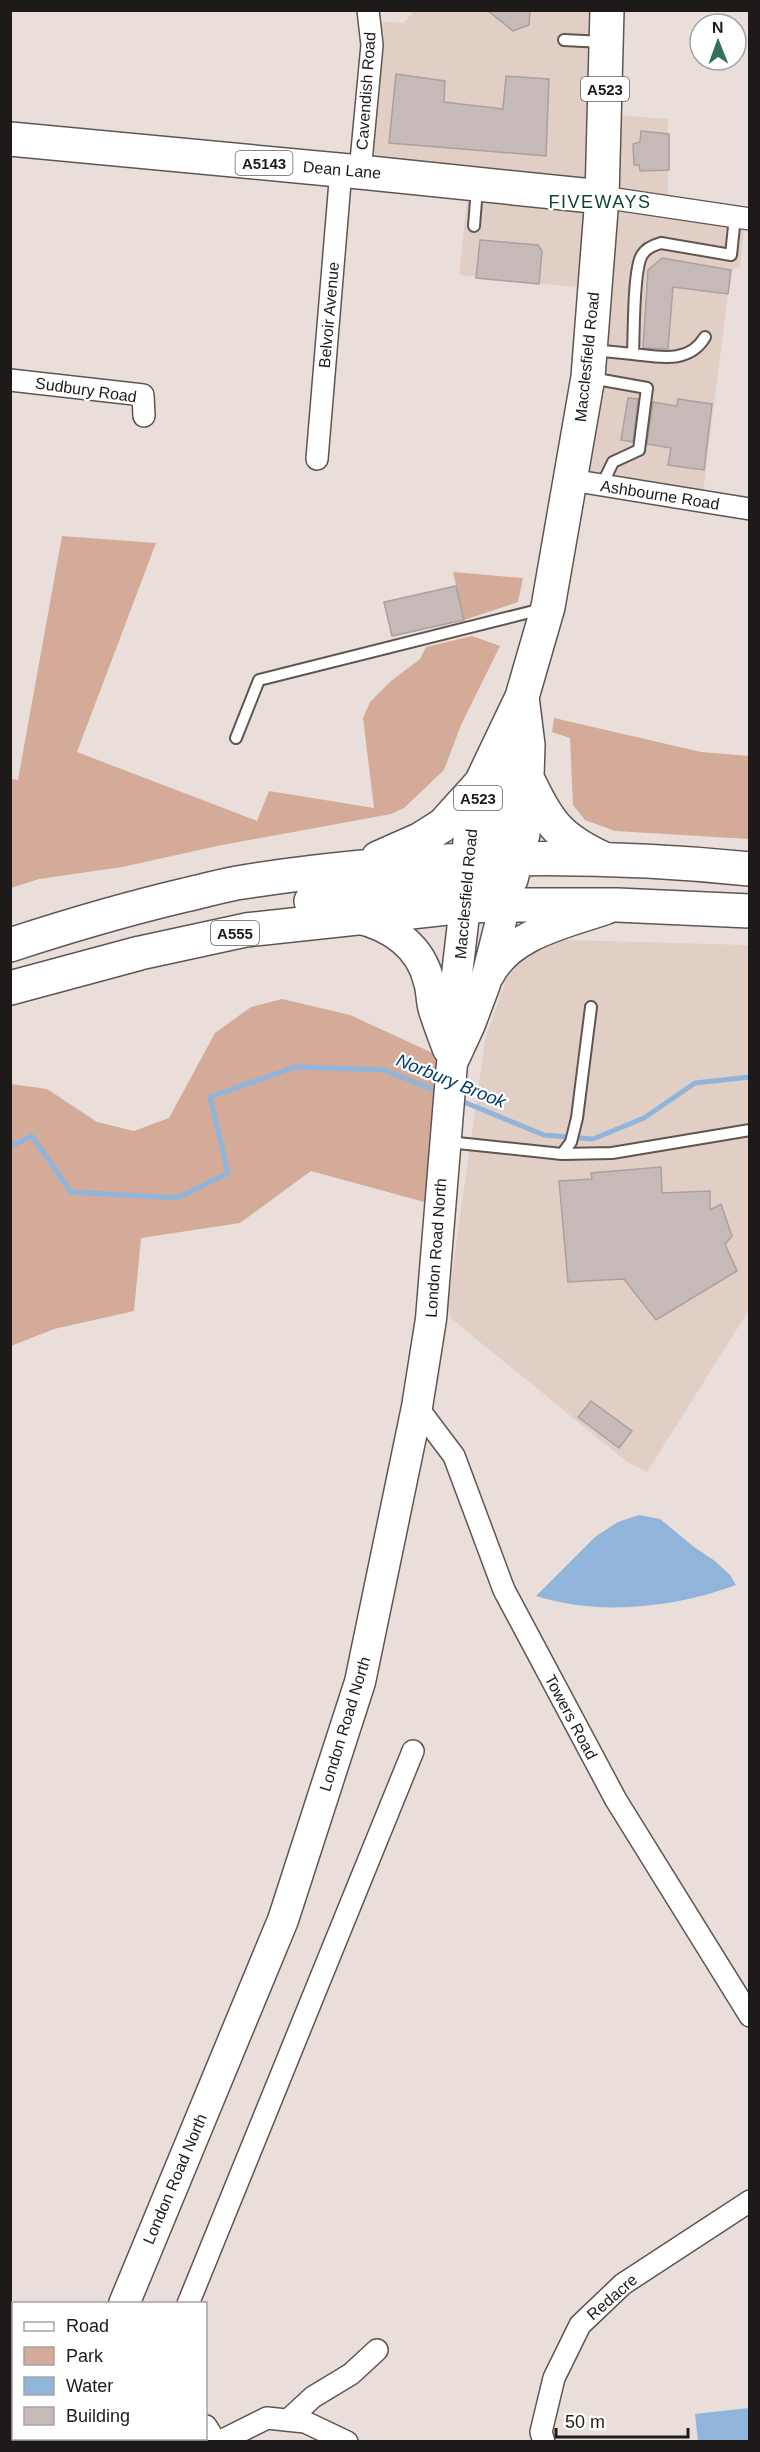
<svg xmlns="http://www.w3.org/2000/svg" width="760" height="2452" viewBox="0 0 760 2452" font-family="Arial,sans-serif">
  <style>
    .built { fill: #e1cfc6 }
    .green { fill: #d3ab98 }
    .water { fill: #90b4da }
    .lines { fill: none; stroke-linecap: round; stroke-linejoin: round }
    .stream { stroke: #90b4da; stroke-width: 5 }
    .building { fill: #c6bab9; stroke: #ab9f9f; stroke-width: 1.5 }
    .service-casing { stroke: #5f5651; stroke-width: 14 }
    .minor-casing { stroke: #5f5651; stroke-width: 24 }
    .secondary-casing { stroke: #5f5651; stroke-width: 33 }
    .primary-casing { stroke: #5f5651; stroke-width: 36 }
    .trunk-casing { stroke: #5f5651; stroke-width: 36 }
    .service { stroke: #fff; stroke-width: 10 }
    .minor { stroke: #fff; stroke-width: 21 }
    .secondary { stroke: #fff; stroke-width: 30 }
    .primary { stroke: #fff; stroke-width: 33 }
    .trunk { stroke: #fff; stroke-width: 33 }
    .labels { text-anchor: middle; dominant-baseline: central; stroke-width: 4.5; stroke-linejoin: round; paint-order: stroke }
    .shield { fill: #fff; stroke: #625f5e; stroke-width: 1.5 }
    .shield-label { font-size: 15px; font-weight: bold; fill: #1e1a19 }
    .street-label { font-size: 16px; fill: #1e1a19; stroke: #fff }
    .neighbourhood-label { font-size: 18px; letter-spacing: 1.5px; fill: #104333; stroke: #fff }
    .water-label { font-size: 18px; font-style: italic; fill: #023d6c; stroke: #fff }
  </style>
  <rect width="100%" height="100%" fill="#e9ded9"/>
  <!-- built -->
  <path class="built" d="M414,11H607L604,114L668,119V206L745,219L740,267L731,270L702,501L571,480L595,289L459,275L469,183L360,172L370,25L386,22L404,23Z
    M564,940L749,945V1310L647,1472L627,1462L452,1319L447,1308L485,1040L507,977L521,961L534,951L548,943Z"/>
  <!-- green -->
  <path class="green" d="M62,536L156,543L77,752L257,821L269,791L374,808L363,718L370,702L391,681L420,659L426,647L472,636L500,646L461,725L444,770L404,808L391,814L222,845L122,867L39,879L11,888V779L18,780Z
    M453,572L523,578L518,602L464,620Z
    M554,718L701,752L749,756V839L615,831L585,820L573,805L570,738L552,732Z
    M282,999L350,1015L448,1060L439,1206L311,1171L240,1223L141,1238L134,1311L54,1329L11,1346V1084L47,1089L97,1122L134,1131L169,1118L215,1033L251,1007Z
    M64,2438H180L182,2441L63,2442Z"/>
  <!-- water -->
  <path class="water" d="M639,1515L660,1519L694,1547L715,1561L730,1575L736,1585C673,1608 600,1616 536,1596L595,1537L618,1522Z
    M749,2408V2441H698L695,2414Z"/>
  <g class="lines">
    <!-- stream -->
    <path class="stream" d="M459,1100L544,1135L593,1139L644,1118L695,1083L750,1077
      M10,1147L32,1136L71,1192L177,1198L228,1173L210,1097L295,1067L384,1070L439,1092"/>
  </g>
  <!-- building -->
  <path class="building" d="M487,10H530L529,25L513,31Z
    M396,74L445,81L444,102L503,109L506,76L549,79L546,156L389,143Z
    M641,131L669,134V170L640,171L639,165H634L633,144L640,142Z
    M480,240L538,245L542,251L539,284L476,278Z
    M662,258L731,270L728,294L673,287L668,349L643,348L648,270Z
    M628,398L638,399L633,442L621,440Z
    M678,399L712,404L704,470L668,465L671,448L647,444L653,402L677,406Z
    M456,586L464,620L392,636L384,602Z
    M661,1167L662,1193L710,1191V1210L721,1204L732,1236L725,1244L737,1271L656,1320L624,1279L568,1282L559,1181L592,1179L591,1173Z
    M591,1401L632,1431L619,1448L578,1417Z"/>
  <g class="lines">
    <!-- service casing -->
    <g class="service-casing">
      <path id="service" d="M564,40L603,42
        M474,226L477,188
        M593,350L633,354C634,335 633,269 642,255C646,248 654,245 661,243L731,255L735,217
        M633,354C660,357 689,364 705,337
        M591,378L647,388L639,450L613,462L602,485
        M236,738L259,680L542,609
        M448,1142L562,1154L612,1153L750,1130
        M562,1154L571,1142L577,1118L591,1007"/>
    </g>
    <!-- minor casing -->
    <g class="minor-casing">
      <path id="minor" d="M360,172L372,45L368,10
        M602,197L750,219
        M10,380L143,395L144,416
        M317,459L341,170
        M571,480L750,509
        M417,1407L454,1456L504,1590L616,1800L750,2016
        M188,2304L413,1751
        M288,2420L313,2397L351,2374L377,2350
        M206,2426L216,2442
        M219,2442L267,2418L305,2422L347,2442
        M544,2442L541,2432L554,2378L580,2325L623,2284L750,2201"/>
    </g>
    <!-- secondary casing -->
    <g class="secondary-casing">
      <path id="secondary" d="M357,918C391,926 421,946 429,982C432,991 431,1001 434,1010C438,1023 443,1036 448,1049
        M489,975C510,934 565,923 606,909
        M449,1043L465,906
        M124,2304L283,1920L360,1682L417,1407L431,1319L452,1063L470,1024L485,984L505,905
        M63,2442L64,2438"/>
    </g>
    <!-- primary casing -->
    <g class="primary-casing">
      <path id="primary" d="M10,139L360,172L602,197"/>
    </g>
    <!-- trunk casing -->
    <g class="trunk-casing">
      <path id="trunk" d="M527,778C548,821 557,837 602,858
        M378,858L421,839L443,825L480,784
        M489,879L509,768
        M511,879L523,834L527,776L528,745L522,697
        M311,901L393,889L438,885
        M465,906L471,829L481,783L522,697L548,607L588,377L602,197L607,10
        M10,945C68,926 126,909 185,895C204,891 223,885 243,882C409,856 582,852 750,869
        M10,988L140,953L246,930L357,918L465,906L505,905H617L750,911"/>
    </g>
    <!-- service -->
    <use href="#service" class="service"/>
    <!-- minor -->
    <use href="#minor" class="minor"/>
    <!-- secondary -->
    <use href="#secondary" class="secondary"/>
    <!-- primary -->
    <use href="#primary" class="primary"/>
    <!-- trunk -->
    <use href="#trunk" class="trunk"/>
  </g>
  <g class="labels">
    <!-- shield labels -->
    <g class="shield">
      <rect x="581" y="77" width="48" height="24" rx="4.5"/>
      <rect x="235.5" y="151" width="57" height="24" rx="4.5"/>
      <rect x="454" y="786" width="48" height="24" rx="4.5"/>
      <rect x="211" y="921" width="48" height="24" rx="4.5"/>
    </g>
    <g class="shield-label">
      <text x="605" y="89">A523</text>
      <text x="264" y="163">A5143</text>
      <text x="478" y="798">A523</text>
      <text x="235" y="933">A555</text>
    </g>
    <!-- street labels -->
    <g class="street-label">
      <text transform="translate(366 91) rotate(-86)">Cavendish Road</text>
      <text transform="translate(342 170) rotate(5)">Dean Lane</text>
      <text transform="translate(329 315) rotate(-85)">Belvoir Avenue</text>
      <text transform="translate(587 357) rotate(-84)">Macclesfield Road</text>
      <text transform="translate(86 390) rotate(8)">Sudbury Road</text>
      <text transform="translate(660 495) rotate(9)">Ashbourne Road</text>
      <text transform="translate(466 894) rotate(-85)">Macclesfield Road</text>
      <text transform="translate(436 1248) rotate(-86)">London Road North</text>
      <text transform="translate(571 1717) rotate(62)">Towers Road</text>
      <text transform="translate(345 1724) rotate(-73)">London Road North</text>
      <text transform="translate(175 2179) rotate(-67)">London Road North</text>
      <text transform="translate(612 2297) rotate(-41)">Redacre</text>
    </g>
    <!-- neighbourhood labels -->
    <g class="neighbourhood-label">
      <text x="600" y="202">FIVEWAYS</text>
    </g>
    <!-- water labels -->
    <g class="water-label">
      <text transform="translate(451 1081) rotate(22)">Norbury Brook</text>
    </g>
  </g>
  <!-- border -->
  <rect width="760" height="2452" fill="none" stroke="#1e1a19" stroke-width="24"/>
  <!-- legend -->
  <rect x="12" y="2302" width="195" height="138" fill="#ffffff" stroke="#a5a3a3" stroke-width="1.5"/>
  <rect x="24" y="2322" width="30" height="9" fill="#ffffff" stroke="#a5a3a3" stroke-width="1.5"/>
  <text x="66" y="2332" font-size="18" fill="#1e1a19">Road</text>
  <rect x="24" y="2347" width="30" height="18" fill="#d3ab98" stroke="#a5a3a3" stroke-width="1.5"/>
  <text x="66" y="2362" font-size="18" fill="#1e1a19">Park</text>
  <rect x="24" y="2377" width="30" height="18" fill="#90b4da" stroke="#a5a3a3" stroke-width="1.5"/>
  <text x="66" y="2392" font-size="18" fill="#1e1a19">Water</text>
  <rect x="24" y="2407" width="30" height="18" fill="#c6bab9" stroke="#a5a3a3" stroke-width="1.5"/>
  <text x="66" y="2422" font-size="18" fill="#1e1a19">Building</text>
  <!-- north arrow -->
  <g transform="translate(718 42) rotate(359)"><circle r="28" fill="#ffffff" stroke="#a5a3a3" stroke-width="1.5"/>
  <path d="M0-4.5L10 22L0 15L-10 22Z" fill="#33705b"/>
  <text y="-9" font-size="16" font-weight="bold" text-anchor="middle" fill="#1e1a19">N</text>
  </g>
  <!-- scale -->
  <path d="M556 2428v9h132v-9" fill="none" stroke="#1e1a19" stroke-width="3"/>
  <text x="565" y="2428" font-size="18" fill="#1e1a19" stroke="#ffffff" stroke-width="4.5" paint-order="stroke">50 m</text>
</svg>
